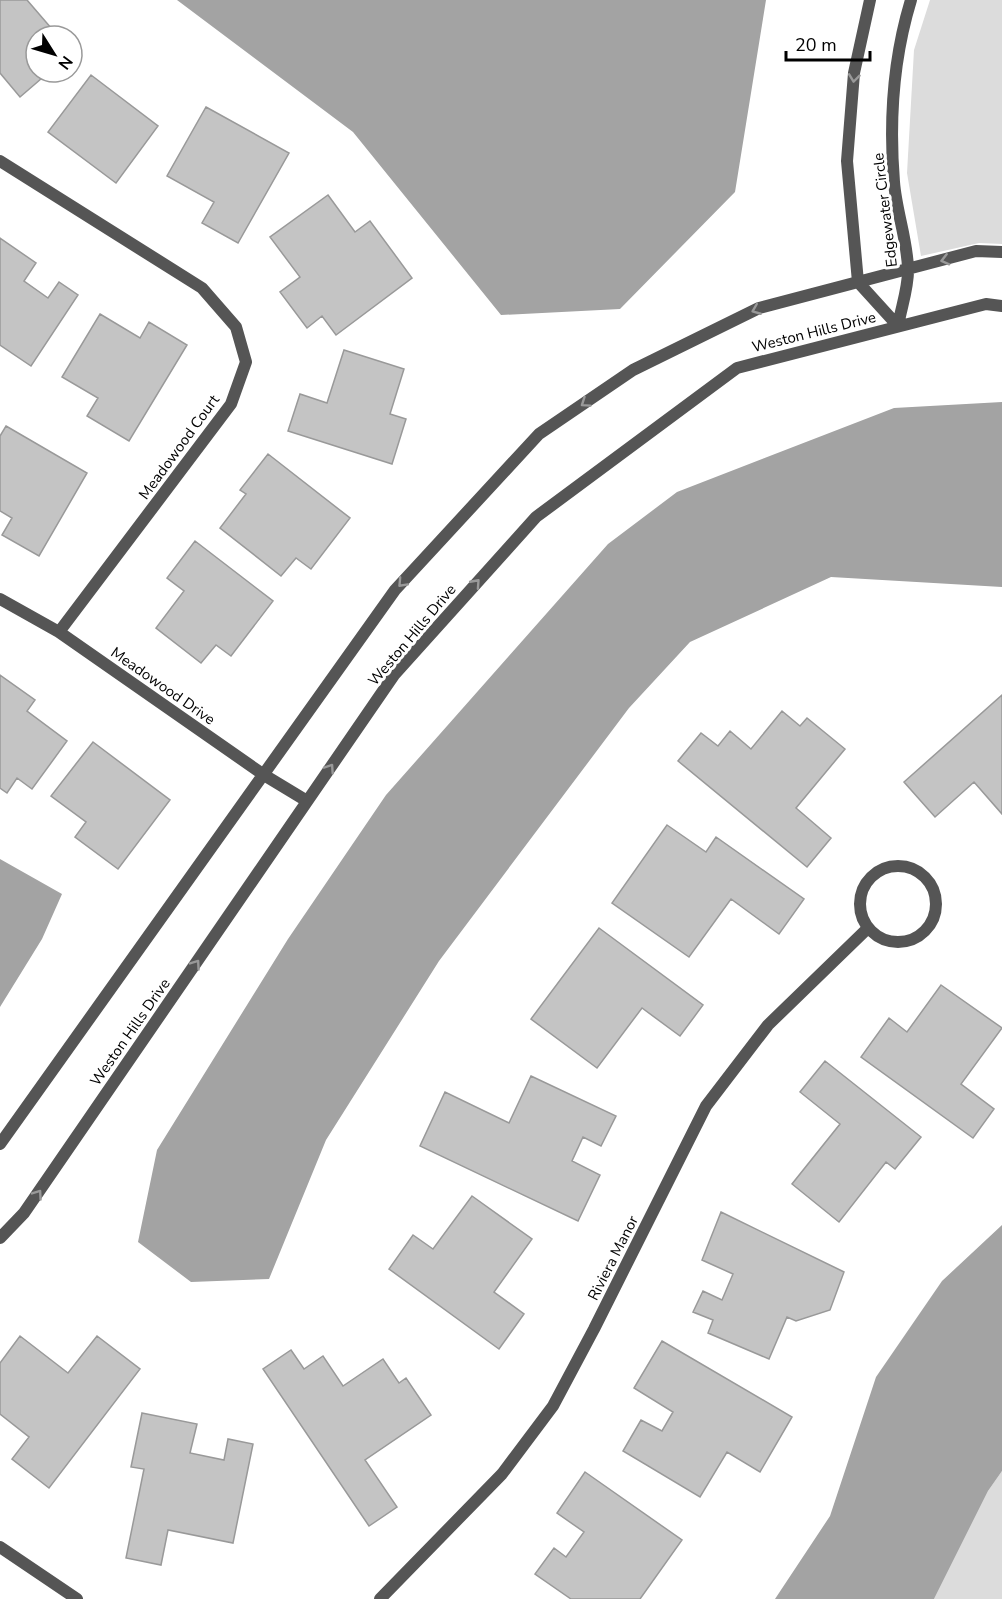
<svg xmlns="http://www.w3.org/2000/svg" width="1002" height="1599" viewBox="0 0 1002 1599" font-family="'Nunito Sans',sans-serif">
  <style>
    .green { fill: #dcdcdc }
    .water { fill: #a3a3a3 }
    .building { fill: #c4c4c4; stroke: #999; stroke-width: 1.5 }
    .lines { fill: none; stroke-linecap: round; stroke-linejoin: round }
    .minor { stroke: #555; stroke-width: 12 }
    .oneway { stroke: #999 }
    .labels { text-anchor: middle; dominant-baseline: central; stroke-width: 6; stroke-linejoin: round; paint-order: stroke }
    .street-label { font-size: 15px; fill: #000; stroke: #fff }
  </style>
  <rect width="100%" height="100%" fill="#fff"/>
  <!-- green -->
  <path class="green" d="M930,0H1002V244L979,243L921,256L907,173L914,50Z
    M1002,1471V1599H934L988,1491Z"/>
  <!-- water -->
  <path class="water" d="M177,0H766L735,192L620,309L501,315L353,132Z
    M1002,402V587L831,577L690,642L629,708L439,961L326,1140L269,1279L191,1282L138,1242L157,1150L288,939L386,795L608,544L677,492L894,408Z
    M0,859L62,894L42,939L0,1007Z
    M1002,1225V1471L988,1491L934,1599H775L830,1516L876,1377L942,1281Z"/>
  <!-- building -->
  <path class="building" d="M0,0H27L58,36H36V72H49L20,97L0,73Z
    M91,75L158,126L116,183L48,132Z
    M206,107L289,153L238,243L202,223L214,202L167,176Z
    M328,195L355,232L370,221L412,278L336,335L322,316L307,328L280,292L300,277L270,237Z
    M0,238L36,263L24,281L48,298L59,282L78,295L31,366L0,345Z
    M100,314L140,338L149,322L187,345L129,441L87,416L98,398L62,377Z
    M344,350L404,369L390,414L406,419L392,464L288,431L300,394L327,403Z
    M6,426L87,473L39,556L2,535L12,518L0,511V436Z
    M268,454L350,518L311,569L296,558L281,576L220,528L246,494L240,490Z
    M195,541L273,601L231,656L216,645L201,663L156,628L184,591L167,578Z
    M0,675L35,700L27,711L67,741L32,789L17,778L7,793L0,788Z
    M1002,695V814L974,782L935,817L904,782Z
    M782,711L800,726L807,718L845,749L796,808L831,838L807,867L678,761L701,733L718,746L730,731L751,749Z
    M93,742L170,800L118,869L75,837L86,822L51,796Z
    M667,825L706,852L716,837L804,899L779,934L731,899L689,957L612,903Z
    M599,928L703,1005L680,1036L642,1008L597,1068L531,1019Z
    M941,985L1002,1028L961,1084L994,1109L973,1138L861,1057L889,1018L907,1032Z
    M825,1061L921,1137L895,1169L886,1162L839,1222L792,1184L840,1124L800,1092Z
    M531,1076L616,1116L601,1146L583,1137L572,1161L600,1175L578,1221L420,1146L445,1092L509,1123Z
    M472,1196L532,1239L494,1292L524,1314L499,1349L389,1269L413,1235L433,1249Z
    M721,1212L844,1272L830,1310L796,1321L787,1317L769,1359L708,1333L713,1320L693,1312L703,1291L722,1300L733,1274L702,1260Z
    M20,1336L68,1373L97,1336L140,1369L49,1488L12,1459L29,1437L0,1414V1363Z
    M662,1341L792,1417L760,1472L727,1452L700,1497L623,1451L641,1420L662,1431L673,1412L634,1388Z
    M291,1350L304,1369L323,1356L343,1386L383,1359L399,1383L406,1378L431,1415L365,1460L397,1507L369,1526L263,1369Z
    M142,1413L197,1424L190,1453L224,1460L228,1439L253,1444L233,1543L168,1530L161,1565L126,1558L144,1469L131,1467Z
    M585,1472L682,1540L640,1599H571L535,1574L554,1548L566,1557L584,1532L557,1513Z"/>
  <g class="lines">
    <!-- minor -->
    <path class="minor" d="M870,0L854,73L847,161L858,282L898,326
      M0,161L202,288L236,327L246,362L231,404L59,632
      M898,326C901,308 909,286 908,268C907,239 896,210 894,182C889,120 893,59 911,0
      M0,599L59,632L264,775L307,801
      M860 904a38 38 0 1 1 76 0a38 38 0 1 1-76 0Z
      M0,1144L395,590L539,434L633,370L759,308L976,251L1002,252
      M0,1238L24,1213L394,675L536,517L737,368L986,304L1002,306
      M0,1547L77,1599
      M380,1599L502,1474L553,1406L594,1329L706,1106L768,1025L868,928"/>
  </g>
  <!-- one-way arrows -->
  <defs><path id="oneway-chevron" d="M-2-3.5L2.5 0L-2 3.5" fill="none" stroke-width="1.6" stroke-linecap="round" stroke-linejoin="round" transform="scale(1.5)"/></defs>
  <g class="oneway">
    <use href="#oneway-chevron" transform="translate(854 78) rotate(97)"/>
    <use href="#oneway-chevron" transform="translate(945 260) rotate(166)"/>
    <use href="#oneway-chevron" transform="translate(756 310) rotate(158)"/>
    <use href="#oneway-chevron" transform="translate(585 403) rotate(146)"/>
    <use href="#oneway-chevron" transform="translate(402 583) rotate(133)"/>
    <use href="#oneway-chevron" transform="translate(476 583) rotate(-48)"/>
    <use href="#oneway-chevron" transform="translate(330 768) rotate(-56)"/>
    <use href="#oneway-chevron" transform="translate(196 964) rotate(-55)"/>
    <use href="#oneway-chevron" transform="translate(38 1194) rotate(-55)"/>
  </g>
  <g class="labels">
    <!-- street labels -->
    <g class="street-label">
      <text transform="translate(885 210) rotate(-97)">Edgewater Circle</text>
      <text transform="translate(814 332) rotate(-14)">Weston Hills Drive</text>
      <text transform="translate(179 447) rotate(-54)">Meadowood Court</text>
      <text transform="translate(412 635) rotate(-50)">Weston Hills Drive</text>
      <text transform="translate(163 686) rotate(35)">Meadowood Drive</text>
      <text transform="translate(130 1032) rotate(-55)">Weston Hills Drive</text>
      <text transform="translate(613 1258) rotate(-63)">Riviera Manor</text>
    </g>
  </g>
  <!-- north arrow -->
  <g transform="translate(54 54) rotate(127)"><circle r="28" fill="#ffffff" stroke="#999999" stroke-width="1.5"/>
  <path d="M0-4.5L10 22L0 15L-10 22Z" fill="#000000"/>
  <text y="-9" font-size="16" font-weight="bold" text-anchor="middle" fill="#000000">N</text>
  </g>
  <!-- scale -->
  <path d="M786 51v9h84v-9" fill="none" stroke="#000000" stroke-width="3"/>
  <text x="795" y="51" font-size="18" fill="#000000" stroke="#ffffff" stroke-width="4.5" paint-order="stroke">20 m</text>
</svg>
